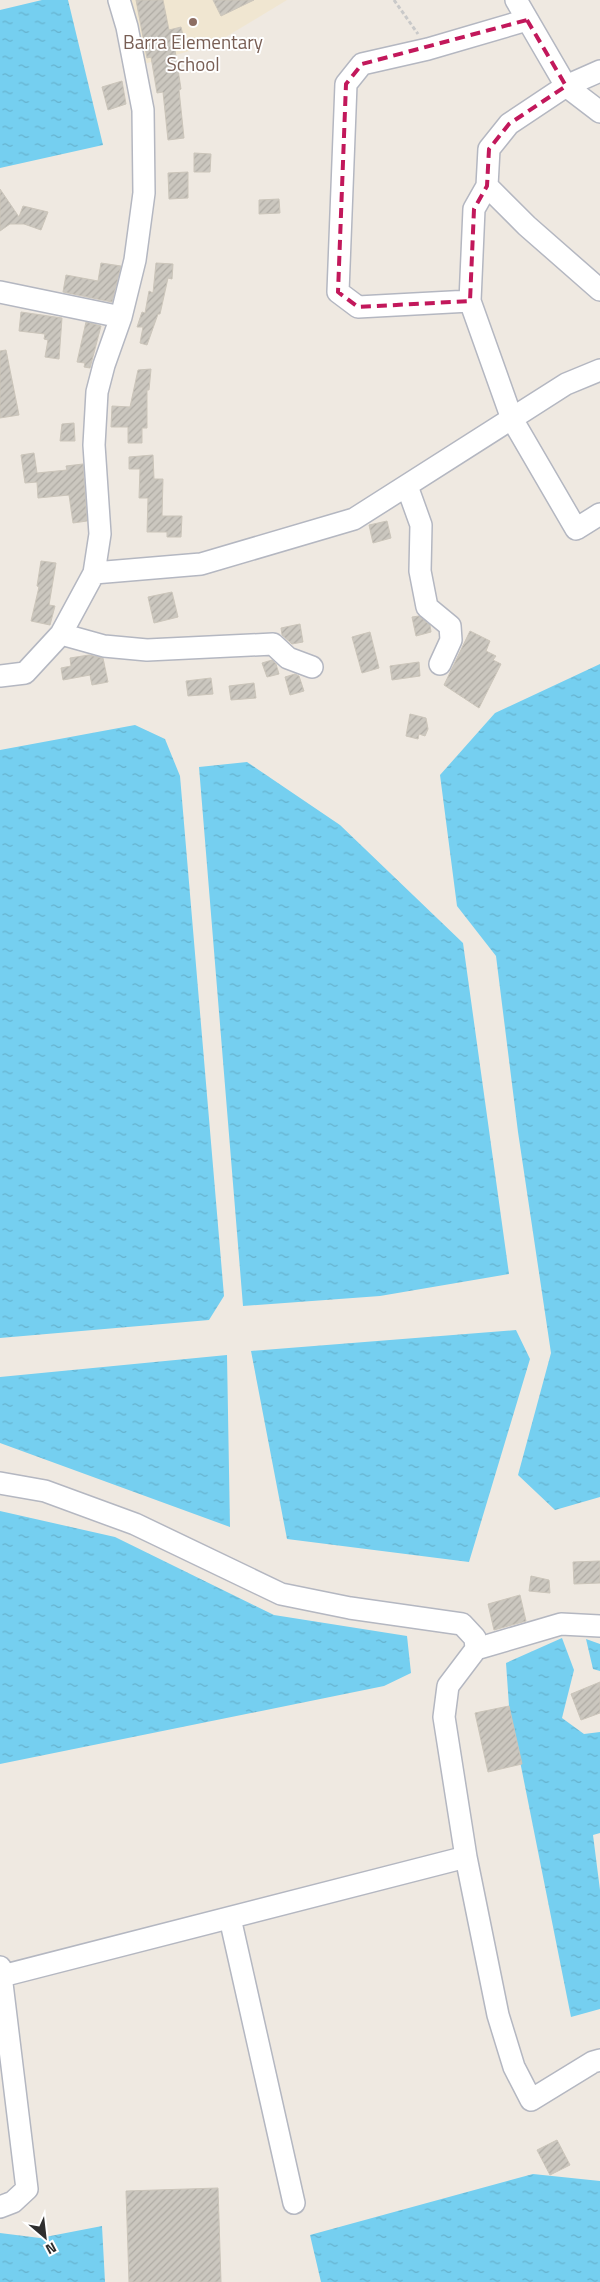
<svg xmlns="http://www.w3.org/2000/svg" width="600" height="2282" viewBox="0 0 600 2282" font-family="'Titillium Web',sans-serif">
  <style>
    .education { fill: #f0e6d1 }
    .water { fill: url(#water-ripples) }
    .building { fill: url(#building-hatch); stroke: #cbc5ba }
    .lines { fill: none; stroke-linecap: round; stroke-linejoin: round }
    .minor-casing { stroke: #b4b7c1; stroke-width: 24 }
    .path { stroke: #c9c9c9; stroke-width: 3; stroke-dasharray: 4 2.5; stroke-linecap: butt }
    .minor { stroke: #fff; stroke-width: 21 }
    .marked { fill: none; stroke: #c2185b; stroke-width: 4; stroke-dasharray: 10 6; stroke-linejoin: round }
    .education-dot { fill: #8d6e63; stroke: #fff; stroke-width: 2 }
    .labels { text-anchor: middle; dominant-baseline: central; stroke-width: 4; stroke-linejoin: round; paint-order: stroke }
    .education-label { font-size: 19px; fill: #785e54; stroke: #fff }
  </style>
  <defs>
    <pattern id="water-ripples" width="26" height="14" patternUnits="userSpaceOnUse" patternTransform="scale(1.25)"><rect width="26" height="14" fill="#75cff0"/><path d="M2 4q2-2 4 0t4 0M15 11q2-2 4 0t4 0" fill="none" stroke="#66b2ce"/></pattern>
    <pattern id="building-hatch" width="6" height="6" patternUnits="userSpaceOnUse" patternTransform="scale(1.25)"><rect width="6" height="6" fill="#cbc7bf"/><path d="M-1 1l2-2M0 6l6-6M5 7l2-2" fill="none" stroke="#afaba4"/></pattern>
  </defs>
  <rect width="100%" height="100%" fill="#efe9e1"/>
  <!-- education -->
  <path class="education" d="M131,0H287L214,44L144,64Z"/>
  <!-- water -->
  <path class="water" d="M42,0H68L103,145L0,168V10Z
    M600,664V1497L555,1510L518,1475L551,1353L518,1132L496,956L457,906L440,775L495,713Z
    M135,725L165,739L180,776L224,1296L209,1320L0,1338V750Z
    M247,762L340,825L463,943L509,1274L380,1296L243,1306L199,767Z
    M516,1330L530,1359L469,1562L287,1539L251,1351Z
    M227,1355L230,1527L0,1443V1377Z
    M0,1511L115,1537L274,1615L407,1636L411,1673L384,1686L0,1764Z
    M562,1638L574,1670L562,1718L584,1734L600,1732V1833L593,1835L600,1890V2009L571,2017L509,1706L506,1663Z
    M586,1639L600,1644V1671L593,1669Z
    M533,2174L600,2181V2282H321L310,2235Z
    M102,2226L105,2282H0V2233L40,2238Z"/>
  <!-- building -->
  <path class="building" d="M136,0H163L169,30L181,27L186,48L175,50L181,89L179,90L184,138L168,140L163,92L157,93L151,57L147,58Z
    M213,0H254L221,16Z
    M122,81L126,104L108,110L102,87Z
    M194,153L211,154L210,172H194Z
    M188,172V198L169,199L168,173Z
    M0,189L19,217L23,206L48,212L41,230L24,224H10L0,231Z
    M279,199L280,213L259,214V200Z
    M101,263L121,266L112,302L63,292L66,275L98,281Z
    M156,263L173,264L172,279L168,278L160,314H158L147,345L140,343L143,327H137L142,312L145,313L149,291L153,293Z
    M21,312L62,318L59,359L45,357L48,340L44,339L45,334L19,331Z
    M86,322L101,326L90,368L84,367L85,363L77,362Z
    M6,350L19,415L0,418V351Z
    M151,369L149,390H147V428H142V443H128V427H111L112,406L130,407L138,370Z
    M74,423L75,441H60L62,424Z
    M34,453L37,473L67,470L66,466L83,464L87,521L73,523L69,495L38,498L37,482L25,483L21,455Z
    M153,455L154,479H163L162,516H182L181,537H167V532H147L148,498H139L140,469H129V457Z
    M387,521L391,538L373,543L369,525Z
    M41,561L56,563L49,605L55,606L50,625L31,621L39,587L37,586Z
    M172,592L178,617L154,623L148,597Z
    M419,616L430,625L431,632L416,636L412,617Z
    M300,624L303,642L292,644L282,635L281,628Z
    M470,631L490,641L486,651L496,656L493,660L501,664L479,708L444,685Z
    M370,632L379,668L362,673L352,637Z
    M89,655L103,658L108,682L92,685L90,675L63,680L61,668L71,666L70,658Z
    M272,660L276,664L279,674L267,677L262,663Z
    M419,662L420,676L392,680L390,666Z
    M295,674L299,676L304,691L290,695L285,677Z
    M211,678L213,694L188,696L186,681Z
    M254,683L256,698L231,700L229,686Z
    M410,714L426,718L428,729L425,736L419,734L418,739L406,736Z
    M600,1561V1583L574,1584L573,1562Z
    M531,1576L549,1580L550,1593L529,1591Z
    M520,1595L526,1621L494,1630L488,1604Z
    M600,1682V1713L581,1720L571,1694Z
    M509,1706L522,1764L488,1772L475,1713Z
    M557,2140L570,2165L550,2175L537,2150Z
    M218,2188L221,2282H129L126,2191Z"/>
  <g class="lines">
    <!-- minor casing -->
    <g class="minor-casing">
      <path id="minor" d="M516,0L566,86L600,112
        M600,71L566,86L509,124L489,149L487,186L474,209L470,301L512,419L576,529L600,514
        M487,186L527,226L600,290
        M0,292L121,317
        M470,301L358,307L338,292L346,84L362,64L428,49L527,20
        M407,486L421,525L420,571L427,607L450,626L451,640L440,664
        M94,573L201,564L354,519L566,384L600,370
        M61,634L104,646L147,650L273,644L288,658L312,667
        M0,676L25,673L61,634L94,573L100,534L94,445L97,392L104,365L121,317L135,260L144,193L143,110L127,27L119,0
        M0,1483L45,1491L135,1524L281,1594L350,1608L462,1624L475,1638L476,1649
        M466,1857L444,1717L448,1686L476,1649L561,1624L600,1626
        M230,1918L294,2203
        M0,1967L27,2189L13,2202L0,2207
        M2,1976L466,1857L498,2015L514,2067L531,2100L593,2062L600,2060"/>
    </g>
    <!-- path -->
    <path class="path" d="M394,0L418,34"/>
    <!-- minor -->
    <use href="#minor" class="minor"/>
  </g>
  <!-- marked area -->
  <path class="marked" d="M527,20L566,86L509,124L489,149L487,186L474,209L470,301L358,307L338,292L346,84L362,64Z"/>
  <!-- markers -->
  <circle class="education-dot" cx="193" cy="22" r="5"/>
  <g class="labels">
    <!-- education labels -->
    <g class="education-label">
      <text x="193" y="41">Barra Elementary<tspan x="193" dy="22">School</tspan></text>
    </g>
  </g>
  <!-- north arrow -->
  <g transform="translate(45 2237) rotate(152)" stroke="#ffffff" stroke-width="4" paint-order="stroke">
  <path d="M0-4L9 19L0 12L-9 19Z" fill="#2e2e2e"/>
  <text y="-8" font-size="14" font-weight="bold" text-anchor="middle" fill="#2e2e2e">N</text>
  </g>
</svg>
